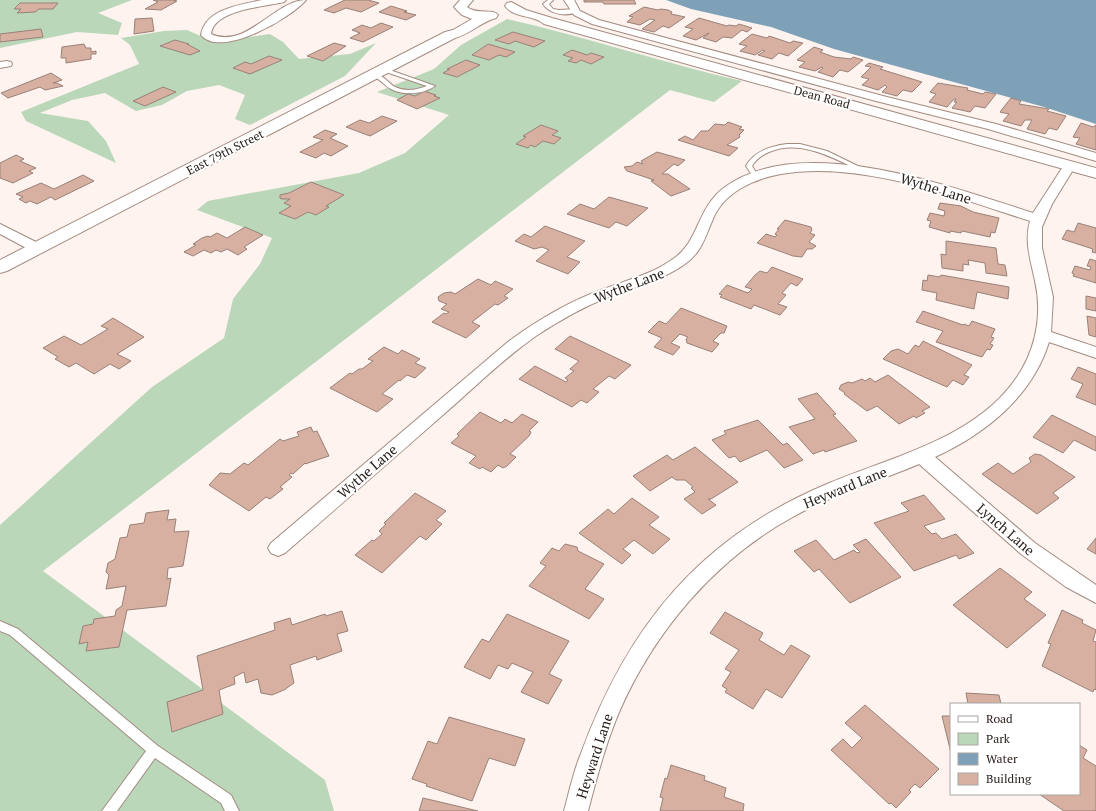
<svg xmlns="http://www.w3.org/2000/svg" width="1096" height="811" viewBox="0 0 1096 811" font-family="'PT Serif',serif">
  <style>
    .green { fill: #bad7ba }
    .water { fill: #7ea1b7 }
    .building { fill: #d7b0a2; stroke: #998178 }
    .lines { fill: none; stroke-linecap: round; stroke-linejoin: round }
    .service-casing { stroke: #a48b81; stroke-width: 2 }
    .minor-casing { stroke: #a48b81; stroke-width: 2 }
    .tertiary-casing { stroke: #a48b81; stroke-width: 2 }
    .service { fill: #fff; fill-rule: evenodd }
    .minor { fill: #fff; fill-rule: evenodd }
    .tertiary { fill: #fff; fill-rule: evenodd }
    .labels { text-anchor: middle; dominant-baseline: central; stroke-width: 4; stroke-linejoin: round; paint-order: stroke }
    .far-street-label { font-size: 12px; fill: #2a201c; stroke: #fff }
    .street-label { font-size: 14px; fill: #2a201c; stroke: #fff }
  </style>
  <rect width="100%" height="100%" fill="#fef3ee"/>
  <!-- green -->
  <path class="green" d="M0,0H132L98,13L122,23L118,35L77,32L0,48Z
    M507,19C587,37 663,63 742,81L714,102L670,90L43,571L325,780L334,811H0V525L152,387L224,338L233,299L260,264L272,238L197,210L208,201L359,173L405,153L449,115L377,92L434,69L461,45Z
    M187,30L214,42L270,34L283,42L299,59L350,54L376,43L345,76L250,125L235,119L245,95L219,85L187,91L162,105L136,111L105,93L72,100L40,113L88,121L106,141L116,163L26,121L21,112L139,64L130,45L121,38L164,31Z"/>
  <!-- water -->
  <path class="water" d="M666,0H1096V124L1044,107L834,49L771,27L691,9Z"/>
  <!-- building -->
  <path class="building" d="M176,0L174,1H177L161,10L145,9L158,2L153,0Z
    M345,0H368L379,3L361,12L346,8L334,13L324,10Z
    M584,0H634L636,4H604L603,2H584Z
    M20,3H58L53,9H39L35,12L17,13L21,9H14Z
    M391,6L407,11L404,12L416,15L406,20L379,12Z
    M644,7L658,10L661,9L668,10L672,12L671,14L685,17L669,28L663,26L654,32L642,29L655,20L650,19L640,25L627,22L633,17L629,16Z
    M152,18L154,31L134,34L135,19Z
    M699,18L727,26L729,25L736,26L739,24L752,28L747,32L742,30L732,38L723,37L716,42L703,38L709,33L696,40L683,36L693,29L685,27Z
    M381,23L393,27L363,42L350,38L360,33L352,30L362,25L371,28Z
    M41,29L43,37L0,42V34Z
    M513,32L545,41L534,47L515,41L509,44L495,40Z
    M752,34L767,38L769,36L790,43L793,41L803,43L788,56L779,53L772,59L758,55L765,51L763,50L755,55L740,51L747,46L739,44Z
    M175,40L189,44H187L200,51L190,55L160,46Z
    M334,43L346,46L323,61L307,56Z
    M84,44L86,48H91V52L96,51V54H91V59L66,63V58H61L62,47Z
    M488,44L515,52L506,57L499,55L489,60L472,55Z
    M814,47L823,50L820,52L834,57L851,59L853,57L863,60L848,72L840,70L833,77L818,72L823,68L822,67L815,71L799,67L805,62L797,60Z
    M572,50L587,55L591,53L604,57L591,64L581,60L576,63L568,61L573,58L563,55Z
    M269,56L282,60L250,74L233,68L245,62L251,64Z
    M466,60L480,65L457,77L443,73L450,69H447Z
    M869,63L883,67L880,69L922,82L912,92L903,90L897,96L882,92L887,87L885,85L878,90L862,85L869,79L861,77L871,67L865,66Z
    M51,73L62,80L53,83H57L63,86L45,90L40,87L8,98L1,93Z
    M938,83L968,88L967,90L983,94L985,92L996,94L985,108L975,106L970,112L952,108L957,102H954L956,99H954L947,107L929,102L936,94L930,92Z
    M163,87L176,92L145,106L133,101Z
    M424,91L436,95L434,96L440,98L417,109L397,100L408,94L415,96Z
    M1011,98L1021,101L1019,104L1049,109L1047,111L1066,116L1057,130L1049,128L1045,134L1027,129L1032,120H1025L1021,126L1003,121L1009,114L1000,112Z
    M382,116L397,121L370,136L346,127L360,120L369,123Z
    M728,122L742,127L739,129L744,130L739,135L740,137L727,145L738,148L729,156L678,140L685,136L693,140L701,131H708L715,124L725,125Z
    M1081,123L1093,127L1096,125V150L1076,144L1080,138L1073,137Z
    M541,125L558,131L552,135L561,138L554,144L543,141L535,147L531,145L528,148L516,144L526,137L523,136Z
    M325,130L337,134L330,138L348,146L331,156L324,153L316,158L300,152L323,140L313,137Z
    M657,152L685,160L678,166L674,164L662,174H668L690,189L671,196L651,181L654,180L627,171L624,167L632,166L637,162L643,164L641,161Z
    M16,155L24,159L20,161L36,168L29,171L33,173L13,183L0,178V163Z
    M83,175L94,181L55,200L51,197L37,204L30,201L26,203L19,199L23,197L16,194L41,183L54,189Z
    M311,182L344,195L326,206L329,207L316,215L308,212L295,219L279,213L291,206L284,203L290,199H282L280,198V195L289,193Z
    M609,197L648,208L627,226L616,222L609,228L567,214L580,204L594,209Z
    M940,203L961,206L973,212L999,218L995,233L991,232L990,237L962,231L961,233L950,231V233L929,227L931,221L927,220L930,213L944,216L945,211L938,209Z
    M785,220L811,227L812,230L810,233L815,235L809,242L816,246L812,249H807L802,257L793,256L757,243L766,234L775,237L777,235L775,234L779,229H777Z
    M1078,223L1096,228V253L1092,252L1093,249L1062,239L1067,230L1074,232Z
    M545,226L585,241L567,257L580,262L568,274L536,261L549,250L542,247L534,249L515,241L524,234L531,237Z
    M245,227L263,235L244,247L247,249L238,255L227,249L221,252L216,250L211,253L204,250L193,256L184,252L196,245L193,244L202,238L208,236L210,237L217,233L227,238Z
    M946,241L996,248L998,264L1005,265L1007,276L986,273L985,263L968,260L969,265L963,264V271L942,268L941,254L946,255Z
    M1090,259L1096,261V283L1073,276L1074,274L1072,273L1075,266L1090,270L1091,267L1087,266Z
    M772,267L803,279L797,286L791,283L782,293L786,295L778,304L787,307L780,315L754,305L751,309L720,297L722,295L719,294L727,285L748,293L752,289L745,287L755,275L760,271L767,273Z
    M928,275L940,277L941,275L1009,287L1008,299L977,292L974,309L936,300L937,293L922,290L923,280L927,281Z
    M478,279L491,285L495,281L513,289L504,296L508,298L498,305L495,304L472,322L480,326L466,338L432,322L444,313L446,314L449,312L441,309L447,304L439,301L438,297L444,293L451,292L455,294Z
    M1086,296L1096,298V311L1086,309Z
    M681,308L727,326L724,333H721L713,341L719,344L712,352L687,343L686,339L688,337L680,334L671,343L680,347L673,355L654,347L662,338L648,332L659,321L666,324Z
    M923,311L963,325L964,324L969,326L972,321L995,329L991,337L994,338L990,344L993,345L990,350L987,349L982,357L936,342L943,331L916,322Z
    M1087,316L1096,318V337L1089,335Z
    M113,318L144,337L117,354L131,361L119,369L110,364L94,374L76,363L69,367L55,359L58,357L43,348L64,336L81,345L108,329L101,326Z
    M570,336L631,365L615,379L609,376L593,389L599,392L587,403L581,400L572,407L519,379L535,366L566,382L568,380L565,378L574,371L570,369L579,361L555,349Z
    M923,341L972,365L964,375L969,377L963,385L953,380L947,387L883,359L891,351L898,349L908,354L915,345L919,347Z
    M384,347L398,354L402,350L420,359L415,363L426,368L415,378L407,375L400,381L399,380L382,394L393,399L377,412L330,388L350,373L352,374L359,369H362L373,361L368,359Z
    M1078,367L1096,374V405L1076,397L1083,384L1071,379Z
    M888,375L930,407L922,411L925,413L916,418L914,416L899,424L877,406L867,411L844,394L845,393L839,389L841,385L848,382L852,383L862,379L865,381L870,378L875,382Z
    M817,393L836,414L833,415L857,441L825,452L824,450L813,454L789,427L815,419L798,399Z
    M480,412L501,423L505,419L512,423L522,414L538,422L529,431L531,432L529,436L510,454L516,457L507,466L503,468L498,465L491,472L482,467L480,469L469,463L476,456L451,443L459,436L457,434Z
    M1052,415L1096,437V451L1074,440L1063,453L1033,437Z
    M758,420L783,445L787,443L803,460L784,468L767,450L740,462L735,456L729,458L712,440L726,434L724,431Z
    M311,427L313,432L317,431L329,456L305,464V463L293,474L291,473L289,475L292,477L280,487L283,489L270,499L266,497L249,511L209,485L220,473L230,474L244,463L248,465L280,439L283,441L299,436L297,432Z
    M695,447L738,482L711,499H708L716,505L702,514L684,499L695,492L691,488L693,487L685,480H676L672,477L650,491L633,476L667,455L673,460Z
    M1035,454L1041,455L1075,477L1053,493L1059,498L1037,514L982,474L998,463L1013,474L1031,462L1029,458Z
    M415,493L446,511L436,520L442,524L426,540L420,536L382,573L355,555L372,540L374,541L382,534L379,531L386,524L384,523Z
    M924,495L945,519L924,526L932,534L936,533L942,539L956,534L974,553L959,559L956,555L914,571L874,523L909,511L901,503Z
    M632,498L659,517L649,525L670,539L653,554L634,540L623,549L631,555L622,564L579,533L608,509L614,514Z
    M169,510L167,520L176,519L174,532L189,531L183,566L168,568L167,579L171,578L166,606L127,610L119,647L86,651L88,642L79,644L83,626L93,624L94,619L115,616L116,610L122,606L126,586L106,589L109,575L106,572L108,563L115,559L120,538L127,537L130,525L144,523L146,513Z
    M1096,538V554L1087,549Z
    M866,539L901,577L850,603L819,569L814,572L794,551L816,540L834,560L854,550L857,553L860,552L853,545Z
    M565,544L577,547L578,551L604,564L585,589L604,599L589,619L529,586L546,566L540,563L552,548L559,551Z
    M1000,568L1032,592L1024,599L1046,615L1007,648L953,605Z
    M1062,610L1083,620L1082,623L1096,630L1093,641L1096,642V690L1094,689L1093,692L1042,666L1051,644L1048,643Z
    M342,611L348,631L337,634L342,651L317,660L316,656L290,665L294,683L284,690L272,695L261,693L258,679L246,683L244,672L234,677L235,684L219,690L223,714L172,732L167,702L203,690L197,656L275,630L274,623L290,618L292,625L325,614L326,616Z
    M725,612L763,633L759,640L784,655L791,645L810,656L782,698L766,689L753,709L725,692L727,689L722,686L731,672L725,669L739,650L710,633Z
    M507,614L569,641L549,674L562,680L548,704L521,692L533,672L512,663L508,669L498,665L490,679L464,667L482,639L489,642Z
    M966,693L999,695L1001,704H968Z
    M865,705L939,769L920,788L915,784L909,790L911,792L896,808L891,803L889,804L831,750L843,739L852,748L862,738L845,723Z
    M942,716H951V753Z
    M449,717L525,739L515,766L489,758L472,801L426,786L427,784L412,779L428,741L437,744Z
    M1079,745L1087,750L1083,758L1096,766V811H1064L1039,794H1079Z
    M671,765L705,776L704,780L726,788L724,797L744,804L743,811H660L663,798L660,797L665,778L667,779Z
    M423,798L478,811H419Z"/>
  <g class="lines">
    <!-- service casing -->
    <g class="service-casing">
      <path id="service" d="M548,0H553L549,4L553,9L559,10L576,9L579,11C568,17 550,15 543,4Z
        M383,69H387L435,86C424,94 404,96 391,89C385,86 380,79 373,76V74C382,73 387,82 395,87C405,92 417,90 427,86L383,71Z
        M787,144H800L827,151L864,169L861,171L859,170C831,157 800,139 769,152C762,155 756,159 752,166L759,177L758,178H754L746,166C754,151 771,146 787,144Z
        M0,621L18,629L158,746L231,795L239,811H225L221,803L155,758L117,811H102L146,751L10,635L0,631Z"/>
    </g>
    <!-- minor casing -->
    <g class="minor-casing">
      <path id="minor" d="M262,0H286L284,2C265,7 214,9 211,34C246,50 275,0 306,0C291,18 221,59 201,35C205,9 240,5 262,0Z
        M564,0H574L580,11L599,20L883,96L996,124L1096,153V161L988,129L876,101L592,24L574,15Z
        M7,61L11,62L12,64L11,66L0,68V62Z
        M1070,161L1076,165L1052,204L1042,227V248L1053,297L1051,332L1096,347V358L1049,342C1032,397 985,434 935,457L1035,543L1096,585V603L1066,587L1021,554L919,464C877,482 831,495 791,518C715,560 655,631 620,710C606,742 597,777 588,811H564C569,793 573,773 580,756C627,627 699,538 827,484C893,456 983,437 1022,369C1037,343 1042,311 1035,281C1031,261 1024,242 1030,221C955,197 860,160 781,174C754,179 724,192 713,219C705,237 702,252 685,264C663,280 637,286 611,296C585,306 560,320 536,336C503,359 474,388 444,414C391,461 338,507 285,553L278,556L271,553L268,548L271,543L509,341C538,320 568,302 601,290C626,280 651,275 673,259C700,241 696,208 725,187C802,131 952,187 1033,213L1066,162Z
        M0,224L42,245L44,248L42,251H32L0,234Z"/>
    </g>
    <!-- tertiary casing -->
    <g class="tertiary-casing">
      <path id="tertiary" d="M460,0H473L467,7C477,15 493,8 498,15L496,18C481,22 470,34 455,38L7,271L0,273V260L445,32L453,30L472,19L462,15L454,7Z
        M511,2L526,10L552,18L1096,168V178L544,24C533,14 515,19 505,6L507,3Z"/>
    </g>
    <!-- service -->
    <use href="#service" class="service"/>
    <!-- minor -->
    <use href="#minor" class="minor"/>
    <!-- tertiary -->
    <use href="#tertiary" class="tertiary"/>
  </g>
  <g class="labels">
    <!-- far-street labels -->
    <g class="far-street-label">
      <text transform="translate(822 97) rotate(15)">Dean Road</text>
      <text transform="translate(225 152) rotate(-27)">East 79th Street</text>
    </g>
    <!-- street labels -->
    <g class="street-label">
      <text transform="translate(936 188) rotate(17)">Wythe Lane</text>
      <text transform="translate(629 285) rotate(-21)">Wythe Lane</text>
      <text transform="translate(367 471) rotate(-41)">Wythe Lane</text>
      <text transform="translate(845 487) rotate(-22)">Heyward Lane</text>
      <text transform="translate(1006 529) rotate(41)">Lynch Lane</text>
      <text transform="translate(594 756) rotate(-72)">Heyward Lane</text>
    </g>
  </g>
  <!-- legend -->
  <rect x="950" y="703" width="130" height="92" fill="#ffffff" stroke="#aaa6a4"/>
  <rect x="958" y="716" width="20" height="6" fill="#ffffff" stroke="#aaa6a4"/>
  <text x="986" y="723" font-size="12" fill="#2a201c">Road</text>
  <rect x="958" y="733" width="20" height="12" fill="#bad7ba" stroke="#aaa6a4"/>
  <text x="986" y="743" font-size="12" fill="#2a201c">Park</text>
  <rect x="958" y="753" width="20" height="12" fill="#7ea1b7" stroke="#aaa6a4"/>
  <text x="986" y="763" font-size="12" fill="#2a201c">Water</text>
  <rect x="958" y="773" width="20" height="12" fill="#d7b0a2" stroke="#aaa6a4"/>
  <text x="986" y="783" font-size="12" fill="#2a201c">Building</text>
</svg>
